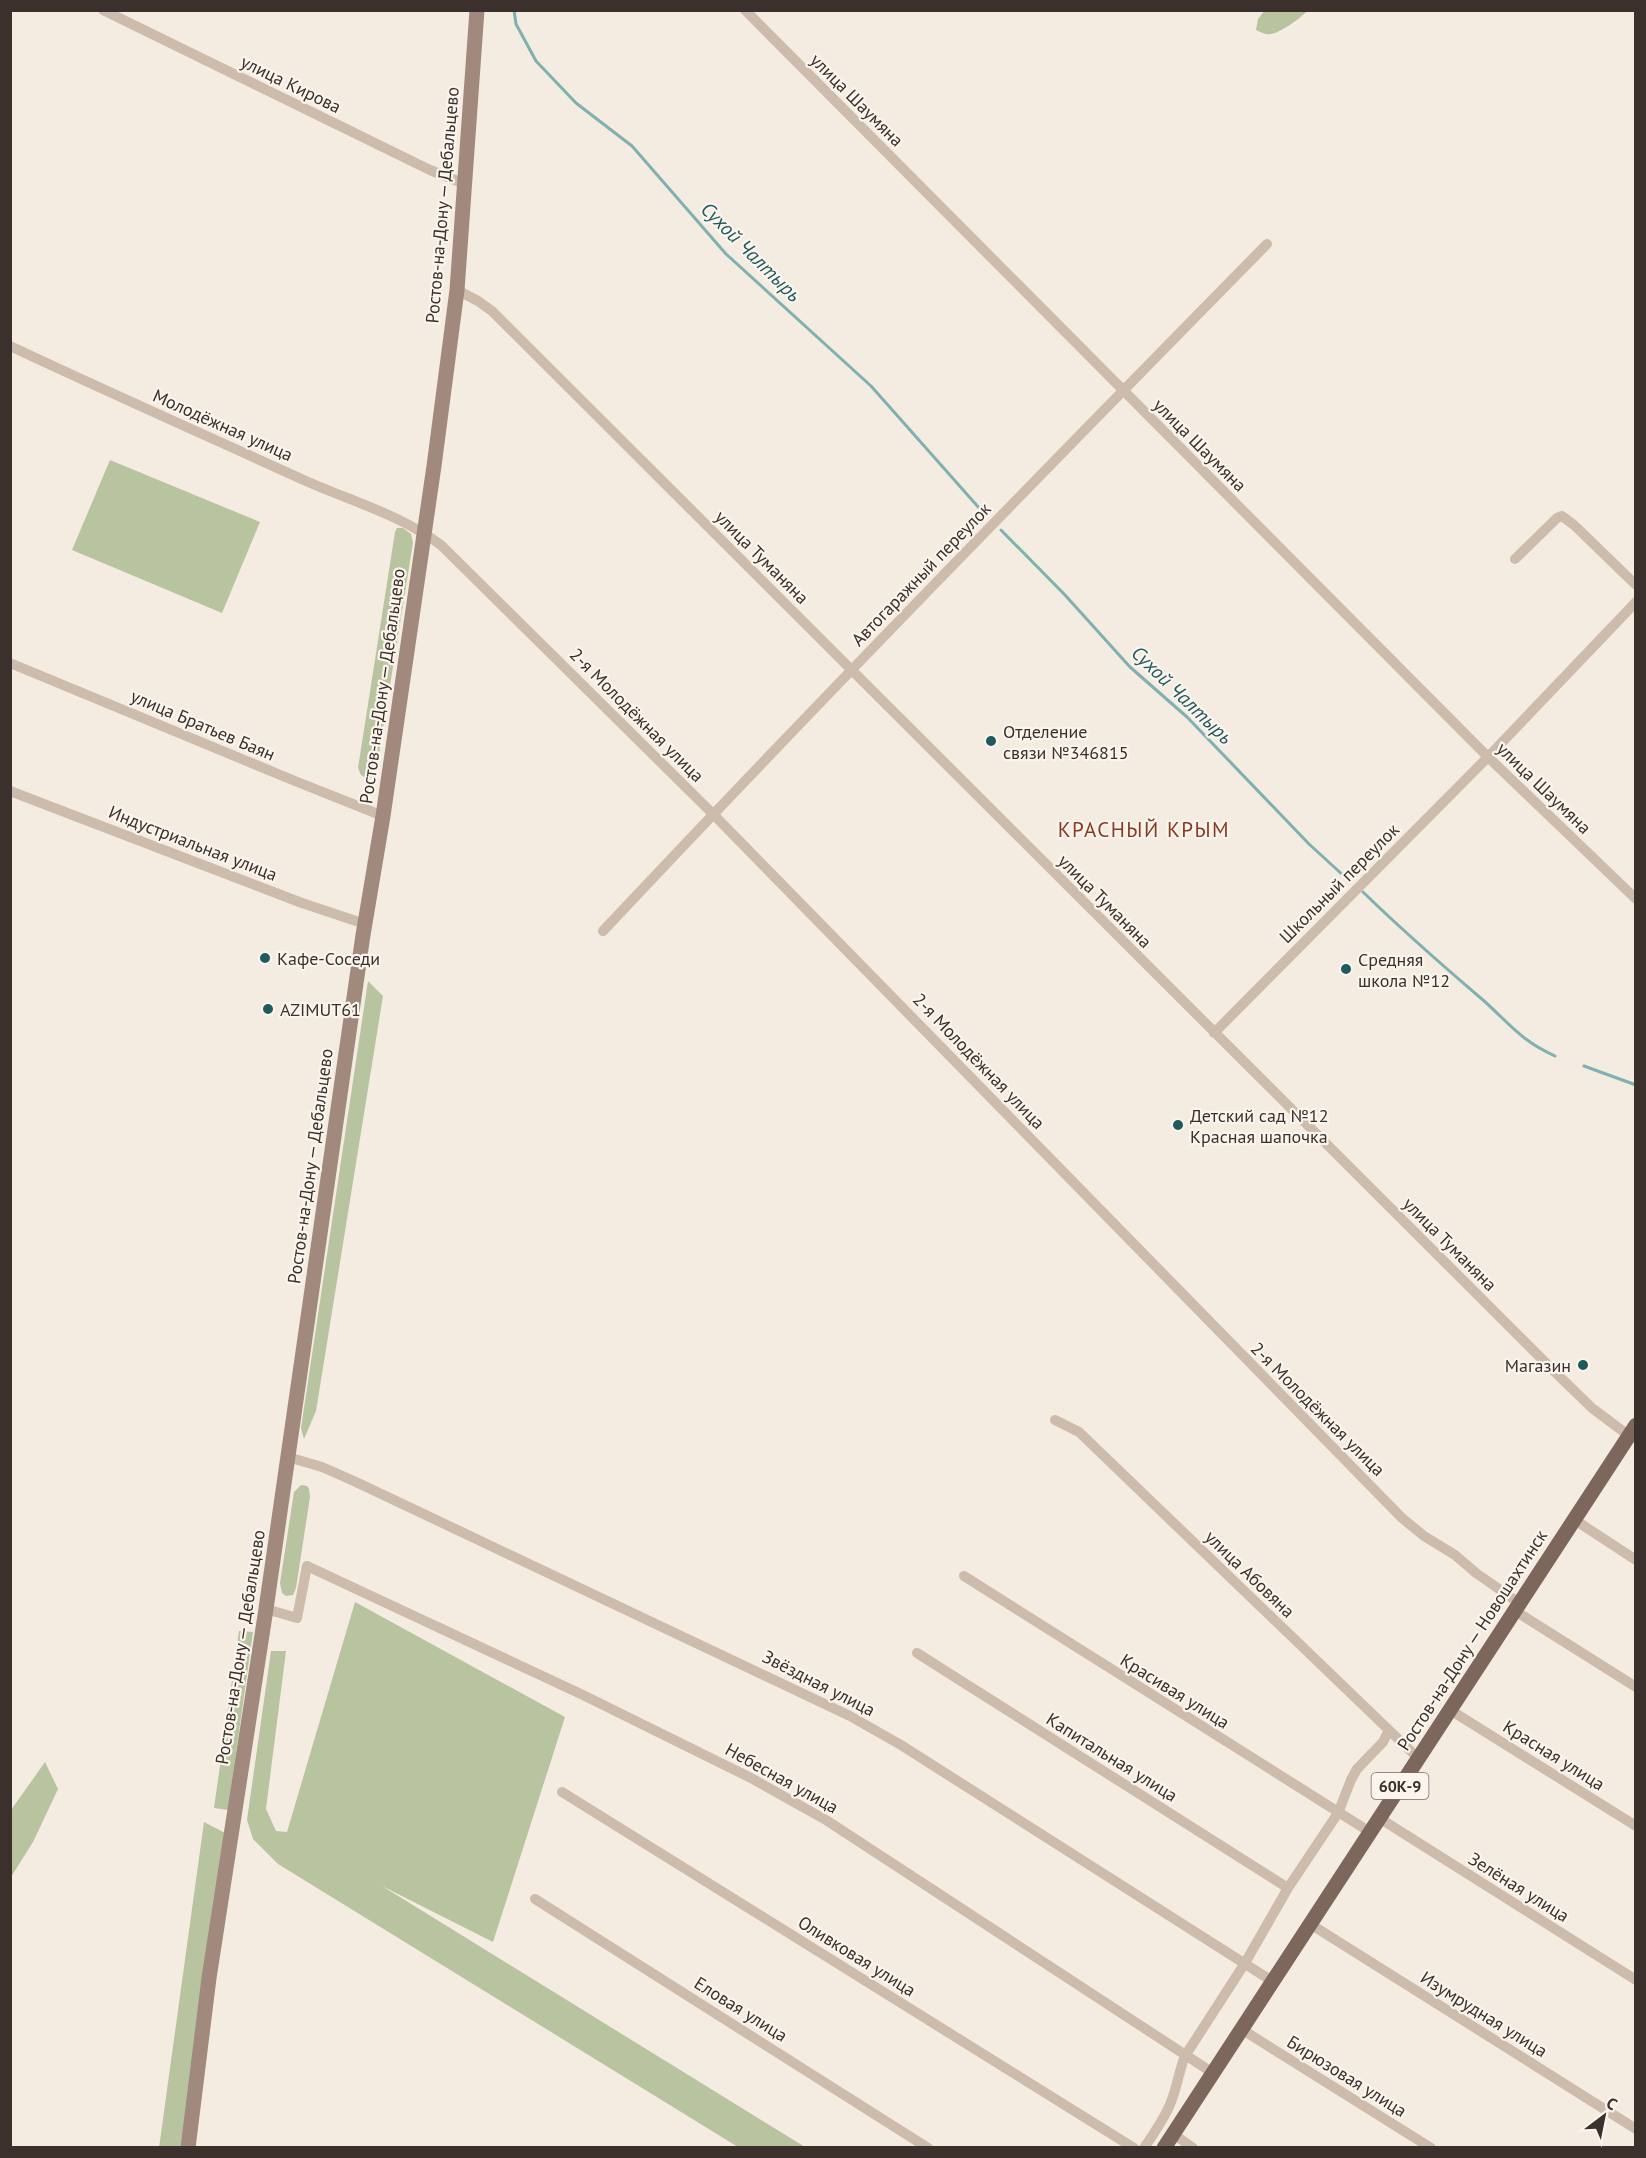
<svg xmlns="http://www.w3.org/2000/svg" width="1646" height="2158" viewBox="0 0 1646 2158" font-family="'PT Sans',sans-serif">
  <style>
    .green { fill: #b8c4a0 }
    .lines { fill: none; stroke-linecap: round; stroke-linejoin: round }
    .stream { stroke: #7fb0b2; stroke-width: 3 }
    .street { stroke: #cdbbac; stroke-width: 10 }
    .secondary { stroke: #a18a7d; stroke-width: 15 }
    .primary { stroke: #7d675c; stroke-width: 15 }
    .poi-dot { fill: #1f5a5e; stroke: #fbf5ee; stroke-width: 2 }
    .labels { text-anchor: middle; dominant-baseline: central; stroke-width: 4.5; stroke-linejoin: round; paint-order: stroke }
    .shield { fill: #fbf5ee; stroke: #756b66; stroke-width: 1.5 }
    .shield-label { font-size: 16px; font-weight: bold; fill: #3b302b }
    .street-label { font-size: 18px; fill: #3b302b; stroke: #fbf5ee }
    .poi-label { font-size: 18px; fill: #3b302b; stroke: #fbf5ee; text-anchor: start }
    .water-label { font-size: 20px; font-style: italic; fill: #1f5a5e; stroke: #fbf5ee }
    .quarter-label { font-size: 21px; letter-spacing: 1.5px; fill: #8c3b22; stroke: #fbf5ee }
  </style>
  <rect width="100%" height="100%" fill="#f4ebe1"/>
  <!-- green -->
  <path class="green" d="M1265,10H1307V11C1302,17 1279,34 1270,34C1265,35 1261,32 1256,30L1258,19Z
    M110,460L260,522L222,613L72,550Z
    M397,528H403L411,534L413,543L376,772L372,778L367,779L361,775L358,768L395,532Z
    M368,981L383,996L316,1411L304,1439L301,1428Z
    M301,1485L307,1486L309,1489L310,1497L296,1588L293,1595L286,1596L282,1593L280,1583L294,1492Z
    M355,1602L565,1717L493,1942L382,1886L805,2147H738L278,1864L253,1839L247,1820L271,1651H286L266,1809L276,1831L287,1832Z
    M239,1631L253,1632L228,1810L214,1808Z
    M45,1762L58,1789L33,1842L11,1877V1810Z
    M204,1822L225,1833L181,2147L159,2148Z"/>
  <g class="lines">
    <!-- stream -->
    <path class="stream" d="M514,10L516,24L536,61L576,103L632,146L726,254L871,386L980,509
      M1001,530L1065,595L1130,667L1187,717L1309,844L1345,877
      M1363,892C1402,930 1442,965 1483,1000C1509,1023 1521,1041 1555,1056
      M1584,1066L1636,1085"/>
    <!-- street -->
    <path class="street" d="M103,10L430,170L465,184
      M745,10L1488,757L1636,899
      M457,290L478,301L492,311L1560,1377L1592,1408L1628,1435
      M10,346C108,392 207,436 306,481C351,501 401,515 441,545L713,814L1402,1518L1424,1536L1455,1555L1476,1573L1519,1603
      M1515,559L1557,518L1562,516L1574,525L1636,585
      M10,663L295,781L383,816
      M10,791L302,903L365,924
      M603,931C821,699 1044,471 1267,244
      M1214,1033L1488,757L1636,602
      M1055,1420L1079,1432L1418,1758
      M288,1457L322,1467L356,1482L850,1716L901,1745L1272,1981
      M1581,1524L1636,1560
      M964,1576L1370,1832
      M266,1609L297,1618L307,1566L583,1695L751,1778L826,1820L1213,2073
      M1520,1614L1636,1687
      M917,1653L1288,1888
      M1455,1713L1636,1826
      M562,1792L1134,2148
      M1384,1821L1636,1980
      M535,1899L928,2148
      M1315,1927L1636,2129
      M1246,2032L1431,2148
      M1179,2138L1193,2148
      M1144,2148C1154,2133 1165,2118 1171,2102C1177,2087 1179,2071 1185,2056L1245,1963L1288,1888L1338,1813L1351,1780L1357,1769L1383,1742L1389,1730"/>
    <!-- secondary -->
    <path class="secondary" d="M188,2148L209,1978L266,1609L363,935L383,816L434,466L457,290L477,10"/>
    <!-- primary -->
    <path class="primary" d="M1164,2148L1636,1425"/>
  </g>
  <!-- markers -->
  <g class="poi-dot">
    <circle cx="991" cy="741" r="6"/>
    <circle cx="265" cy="958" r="6"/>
    <circle cx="1346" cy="969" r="6"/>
    <circle cx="268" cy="1009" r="6"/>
    <circle cx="1178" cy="1125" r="6"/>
    <circle cx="1583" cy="1365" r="6"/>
  </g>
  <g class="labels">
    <!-- shield labels -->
    <rect class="shield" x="1371.5" y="1773" width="57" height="26" rx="4.5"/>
    <g class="shield-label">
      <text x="1400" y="1786">60К-9</text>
    </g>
    <!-- street labels -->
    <g class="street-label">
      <text transform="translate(291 84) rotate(26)">улица Кирова</text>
      <text transform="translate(857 100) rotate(45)">улица Шаумяна</text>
      <text transform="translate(442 205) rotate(-85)">Ростов-на-Дону — Дебальцево</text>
      <text transform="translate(223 425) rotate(24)">Молодёжная улица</text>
      <text transform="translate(1200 445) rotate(45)">улица Шаумяна</text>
      <text transform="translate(762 557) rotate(45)">улица Туманяна</text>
      <text transform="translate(921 574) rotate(-46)">Автогаражный переулок</text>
      <text transform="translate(382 686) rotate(-82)">Ростов-на-Дону — Дебальцево</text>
      <text transform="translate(637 715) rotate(45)">2-я Молодёжная улица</text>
      <text transform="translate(203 725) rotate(23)">улица Братьев Баян</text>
      <text transform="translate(1544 788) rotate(44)">улица Шаумяна</text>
      <text transform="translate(193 843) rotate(21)">Индустриальная улица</text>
      <text transform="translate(1339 883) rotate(-45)">Школьный переулок</text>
      <text transform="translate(1105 901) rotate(45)">улица Туманяна</text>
      <text transform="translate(979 1061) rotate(46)">2-я Молодёжная улица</text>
      <text transform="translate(310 1166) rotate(-82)">Ростов-на-Дону — Дебальцево</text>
      <text transform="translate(1450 1244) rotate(45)">улица Туманяна</text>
      <text transform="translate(1318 1409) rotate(45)">2-я Молодёжная улица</text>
      <text transform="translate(1250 1574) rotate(44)">улица Абовяна</text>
      <text transform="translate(1472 1640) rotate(-57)">Ростов-на-Дону — Новошахтинск</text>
      <text transform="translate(240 1647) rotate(-81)">Ростов-на-Дону — Дебальцево</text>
      <text transform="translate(819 1683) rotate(27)">Звёздная улица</text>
      <text transform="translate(1175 1691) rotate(32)">Красивая улица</text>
      <text transform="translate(1554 1755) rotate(32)">Красная улица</text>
      <text transform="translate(1112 1757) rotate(32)">Капитальная улица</text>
      <text transform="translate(782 1778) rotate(29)">Небесная улица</text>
      <text transform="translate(1519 1887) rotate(32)">Зелёная улица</text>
      <text transform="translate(857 1956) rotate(32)">Оливковая улица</text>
      <text transform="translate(741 2009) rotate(32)">Еловая улица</text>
      <text transform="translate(1484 2014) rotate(32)">Изумрудная улица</text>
      <text transform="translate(1347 2076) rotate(32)">Бирюзовая улица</text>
    </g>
    <!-- poi labels -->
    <g class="poi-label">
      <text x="1003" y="731">Отделение<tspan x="1003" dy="21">связи №346815</tspan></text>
      <text x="277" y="958">Кафе-Соседи</text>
      <text x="1358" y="959">Средняя<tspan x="1358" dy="21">школа №12</tspan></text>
      <text x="280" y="1009">AZIMUT61</text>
      <text x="1190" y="1115">Детский сад №12<tspan x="1190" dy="21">Красная шапочка</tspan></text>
      <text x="1571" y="1365" text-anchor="end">Магазин</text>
    </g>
    <!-- water labels -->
    <g class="water-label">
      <text transform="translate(751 252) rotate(45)">Сухой Чалтырь</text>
      <text transform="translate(1182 695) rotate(44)">Сухой Чалтырь</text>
    </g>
    <!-- quarter labels -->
    <g class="quarter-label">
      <text x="1144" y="829">КРАСНЫЙ КРЫМ</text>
    </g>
  </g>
  <!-- border -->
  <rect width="1646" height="2158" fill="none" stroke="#3b302b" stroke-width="24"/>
  <!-- north arrow -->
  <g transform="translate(1604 2116) rotate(32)" stroke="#fbf5ee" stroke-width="4.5" paint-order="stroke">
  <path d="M0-4.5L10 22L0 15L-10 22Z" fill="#3b302b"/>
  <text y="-9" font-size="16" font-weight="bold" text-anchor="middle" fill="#3b302b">С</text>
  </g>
</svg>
